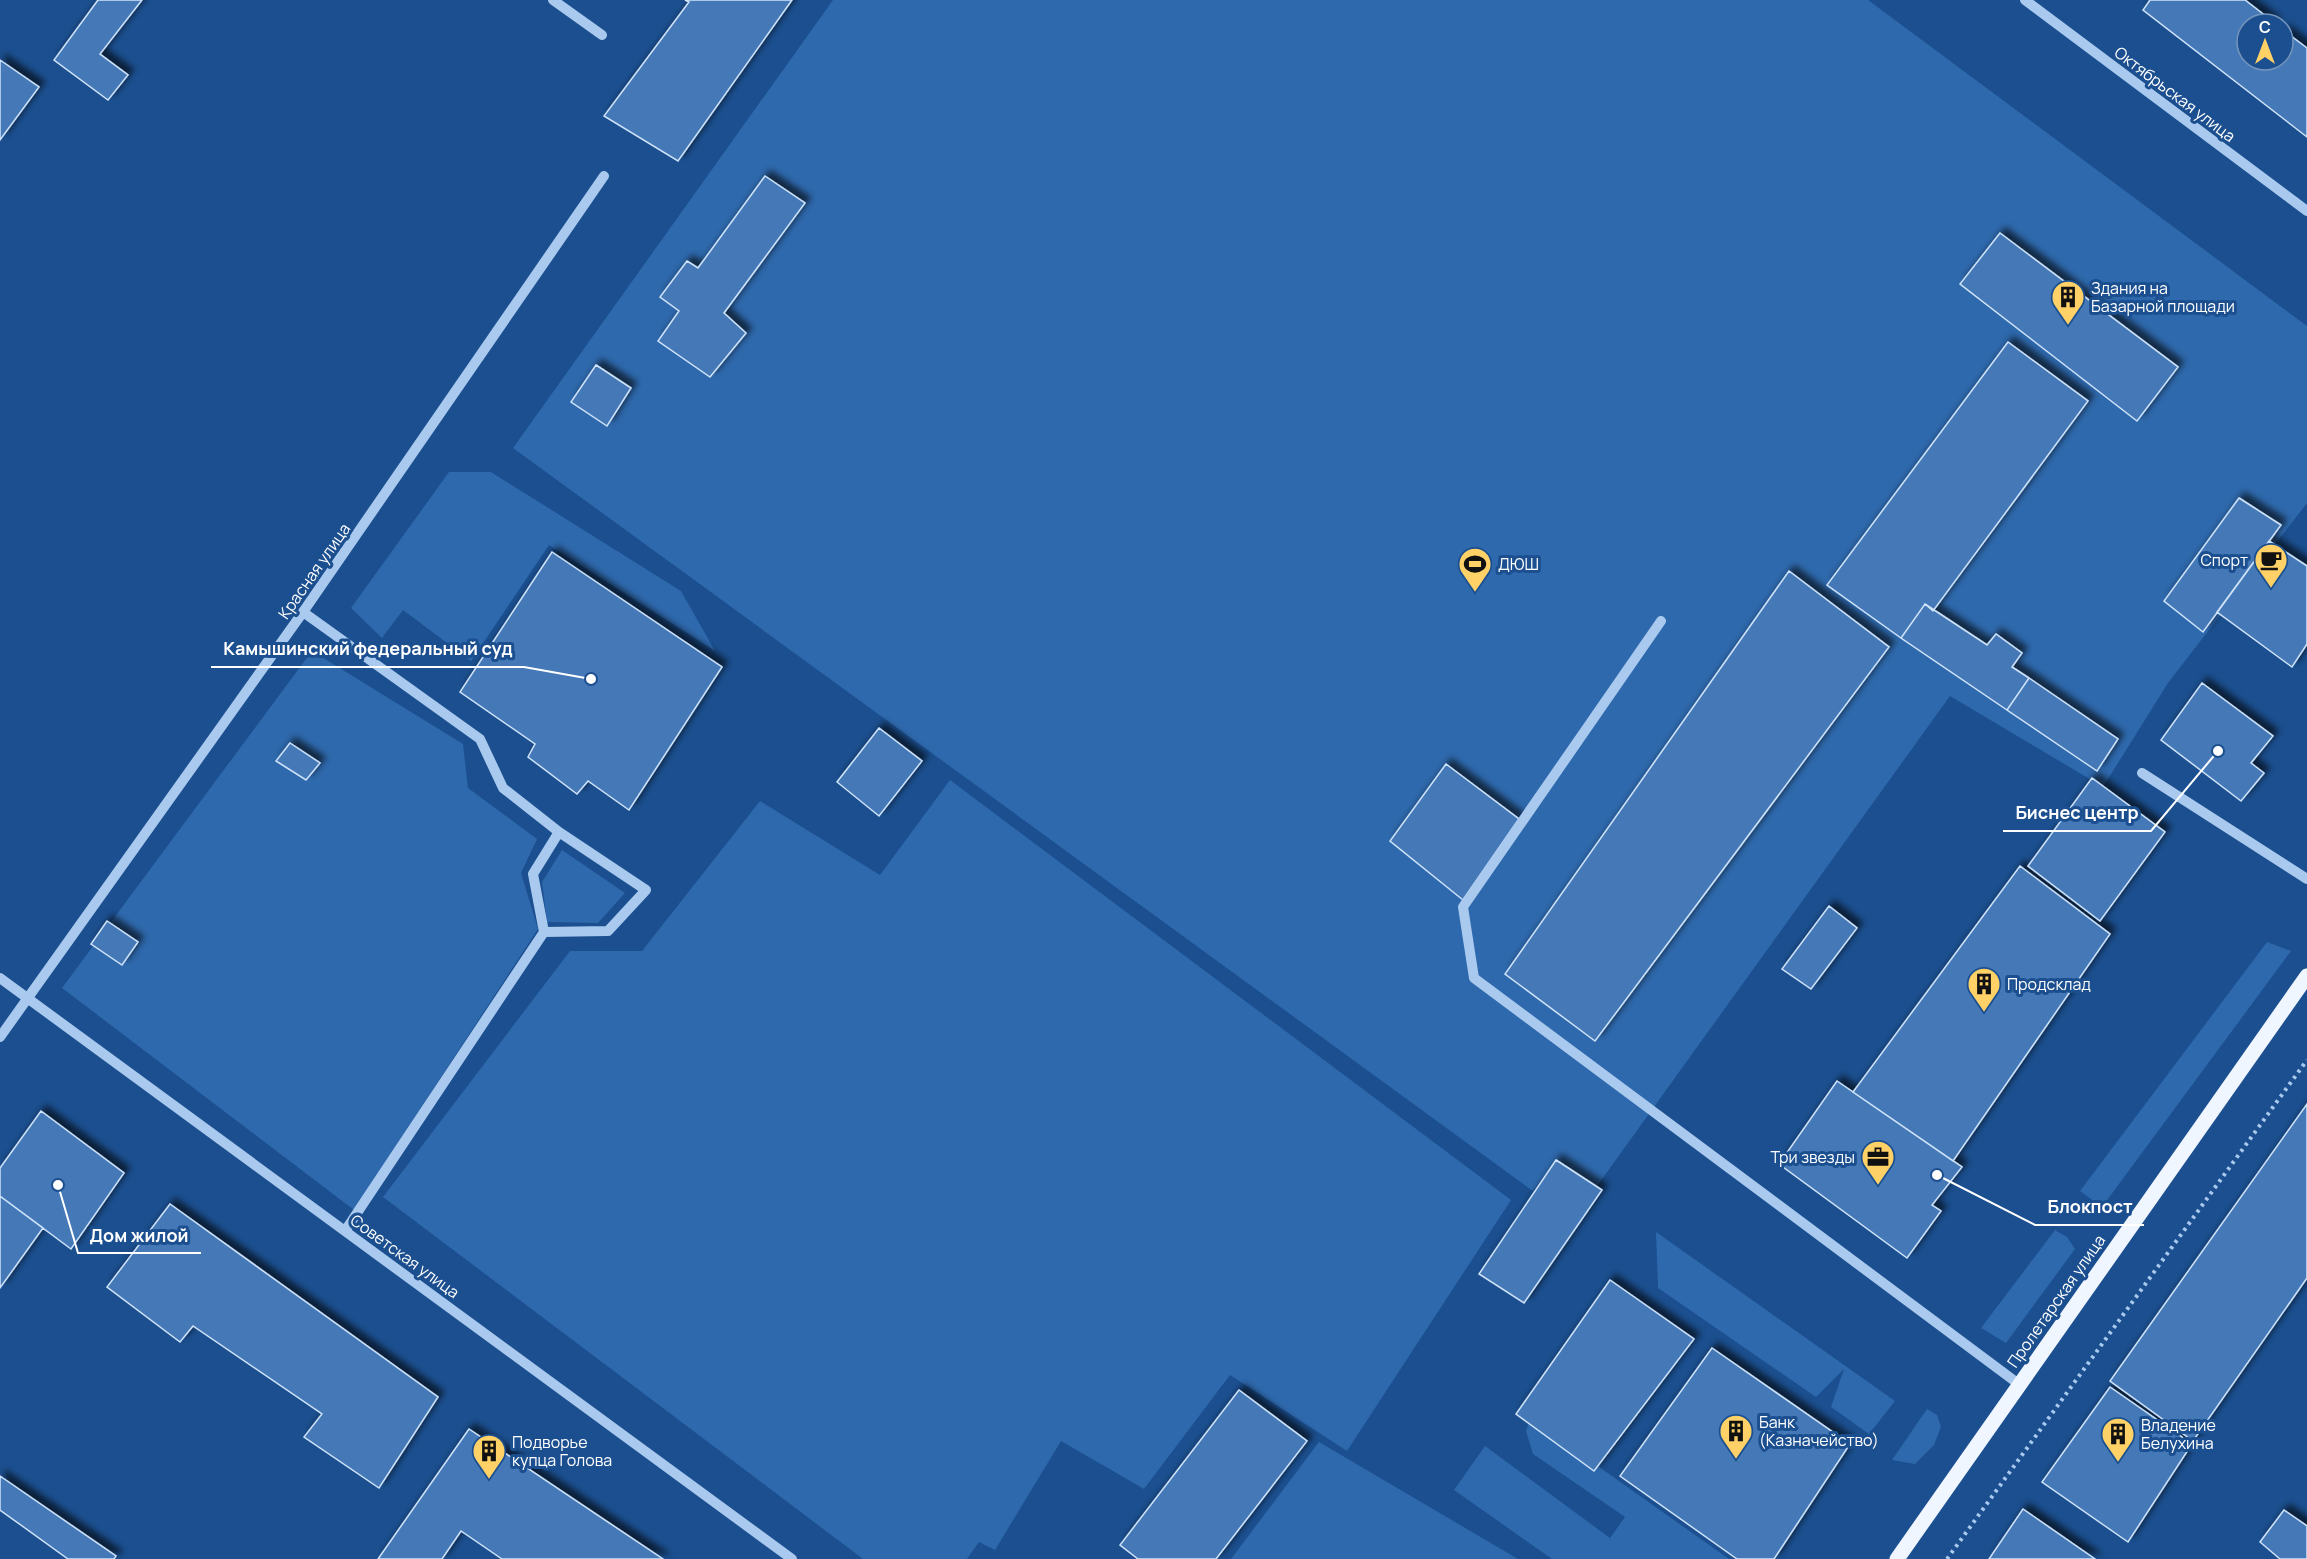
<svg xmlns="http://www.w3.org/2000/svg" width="2307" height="1559" viewBox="0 0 2307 1559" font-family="Manrope,sans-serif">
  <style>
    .green { fill: #2e69ad }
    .building { fill: #4478b7; stroke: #cfe3fa; stroke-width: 1.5; filter: url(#shadow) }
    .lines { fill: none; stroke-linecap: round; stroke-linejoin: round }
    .path { stroke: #a9c9ee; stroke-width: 4; stroke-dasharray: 3 4.5; stroke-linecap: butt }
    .minor { stroke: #a9c9ee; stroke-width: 10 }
    .major { stroke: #f0f6ff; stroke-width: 15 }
    .labels { text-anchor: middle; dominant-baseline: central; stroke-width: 6; stroke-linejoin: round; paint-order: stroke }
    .street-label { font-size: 16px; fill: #fff; stroke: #1b4f8f }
    .poi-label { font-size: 16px; fill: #fff; stroke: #1b4f8f; text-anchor: start }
    .leader { fill: none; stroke: #fff; stroke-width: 2 }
    .callout-dot { fill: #fff; stroke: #1b4f8f; stroke-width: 2 }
    .callout-label { font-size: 18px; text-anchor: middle; font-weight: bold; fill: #fff; stroke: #1b4f8f; stroke-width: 6; stroke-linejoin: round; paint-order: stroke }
  </style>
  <defs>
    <filter id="shadow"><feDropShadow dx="5.5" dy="-5.5" stdDeviation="3" flood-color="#0009"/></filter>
  </defs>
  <rect width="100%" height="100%" fill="#1b4f8f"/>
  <!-- green -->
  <path class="green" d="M833,0H1868L2307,326V503L2168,683L2103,787L1950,696L1597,1186L1556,1160L1533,1191L513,448Z
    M449,472H491L681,591L715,651L549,545L471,661L403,610L382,638L351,608Z
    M312,651L463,744L468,788L537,839L521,873L538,929L354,1210L62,988Z
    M950,780L1511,1200L1347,1451L1230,1375L1144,1489L1061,1441L995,1550L979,1542L967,1559H863L383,1197L570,951H642L760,801L880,875Z
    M562,850L625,893L598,923L547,922L542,882Z
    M2267,942L2291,951L2102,1207L2080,1191Z
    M2055,1230L2067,1237L2075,1249L2006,1343L1981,1328Z
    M1656,1232L1895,1401L1869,1434L1831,1407L1844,1369L1816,1397L1658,1288Z
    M1927,1409L1937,1415L1941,1427L1934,1445L1915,1464L1892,1460Z
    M1530,1418L1729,1559H1552L1454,1490L1485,1446L1610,1538L1625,1517L1533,1454L1526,1431Z
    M1319,1442L1518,1559H1231Z"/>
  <!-- building -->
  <path class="building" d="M98,0H142L100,54L128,75L108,100L54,60Z
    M685,0H792L678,161L604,116L689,2Z
    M2150,0H2245L2276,24H2247V60H2283V30L2307,48V137L2143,10Z
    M0,60L39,87L0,140Z
    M765,176L805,203L724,313L746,333L710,377L658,341L679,311L660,297L687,261L698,268Z
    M2000,233L2178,367L2137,421L1960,284Z
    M2008,342L2088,401L1933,611L1925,604L1901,638L1827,585Z
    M596,365L631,388L607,426L571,402Z
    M2239,498L2281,525L2203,632L2164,601Z
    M2269,541L2307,566V644L2292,667L2217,612Z
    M552,552L722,667L629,810L588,781L577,794L528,757L535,744L460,692Z
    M1789,571L1889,647L1595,1041L1505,974Z
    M1925,604L1987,645L1996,634L2022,653L2012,667L2029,678L2007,710L1901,638Z
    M2029,678L2118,739L2097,771L2007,710Z
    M2202,683L2273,736L2251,763L2264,773L2241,801L2161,740Z
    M879,728L922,761L879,816L837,782Z
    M290,743L320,763L306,780L276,761Z
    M1446,764L1519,819L1463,900L1390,841Z
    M2092,778L2165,832L2100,921L2028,866Z
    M2020,866L2110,934L1953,1161L1853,1092Z
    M1829,906L1857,928L1811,989L1782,969Z
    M107,921L138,942L122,965L91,944Z
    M1837,1081L1962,1167L1932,1205L1941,1211L1907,1258L1779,1164Z
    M2307,1104V1278L2193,1441L2110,1381Z
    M41,1111L124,1173L71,1249L0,1196V1168Z
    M1556,1160L1602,1190L1524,1303L1479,1274Z
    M0,1196L43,1228L0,1288Z
    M170,1204L438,1397L379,1488L304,1437L322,1414L193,1326L180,1342L107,1287Z
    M1610,1280L1694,1339L1594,1471L1516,1414Z
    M1712,1348L1850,1444L1774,1559H1737L1620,1476Z
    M2110,1387L2192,1444L2128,1542L2042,1482Z
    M1239,1390L1307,1441L1216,1559H1138L1120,1545Z
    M469,1429L663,1559H502L461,1531L442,1559H378Z
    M0,1476L116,1556L114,1559H68L0,1510Z
    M2023,1509L2095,1559H1989Z
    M2284,1510L2307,1526V1559H2280L2260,1542Z"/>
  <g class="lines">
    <!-- path -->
    <path class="path" d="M1947,1559L2307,1060"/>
    <!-- minor -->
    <path class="minor" d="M553,0L602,35
      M2025,0L2307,211
      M303,612L480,739L503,788L559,832L533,874L544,932L345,1231
      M1661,621L1463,907L1474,978L2020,1385
      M2142,773L2307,879
      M544,932L608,931L646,890L559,832
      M0,978L792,1559
      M0,1037L303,612L604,176"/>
    <!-- major -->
    <path class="major" d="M1897,1559L2307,976"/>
  </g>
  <!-- icons -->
  <defs>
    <g id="building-pin" transform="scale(1.725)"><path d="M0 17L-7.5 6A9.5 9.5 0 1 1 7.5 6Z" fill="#ffd166" stroke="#1b4f8f"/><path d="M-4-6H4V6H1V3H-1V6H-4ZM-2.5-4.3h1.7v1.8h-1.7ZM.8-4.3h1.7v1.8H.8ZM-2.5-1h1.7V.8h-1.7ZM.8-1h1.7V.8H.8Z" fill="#111"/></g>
    <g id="cafe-pin" transform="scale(1.725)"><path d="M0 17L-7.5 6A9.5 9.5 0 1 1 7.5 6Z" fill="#ffd166" stroke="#1b4f8f"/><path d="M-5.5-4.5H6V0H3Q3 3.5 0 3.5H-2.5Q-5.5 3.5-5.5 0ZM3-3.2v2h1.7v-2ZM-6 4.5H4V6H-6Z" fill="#111"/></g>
    <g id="stadium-pin" transform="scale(1.725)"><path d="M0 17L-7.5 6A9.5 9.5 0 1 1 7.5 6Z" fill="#ffd166" stroke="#1b4f8f"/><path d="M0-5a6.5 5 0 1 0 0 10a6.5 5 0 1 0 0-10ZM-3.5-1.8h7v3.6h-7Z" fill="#111"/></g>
    <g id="office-pin" transform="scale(1.725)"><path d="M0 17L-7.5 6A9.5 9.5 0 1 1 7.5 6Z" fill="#ffd166" stroke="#1b4f8f"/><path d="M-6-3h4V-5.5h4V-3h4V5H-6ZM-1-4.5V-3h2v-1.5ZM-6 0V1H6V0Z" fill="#111"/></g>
  </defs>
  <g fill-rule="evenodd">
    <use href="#building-pin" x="2068" y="297"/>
    <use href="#cafe-pin" x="2271" y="560"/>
    <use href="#stadium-pin" x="1475" y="564"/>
    <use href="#building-pin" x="1984" y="984"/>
    <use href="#office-pin" x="1878" y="1157"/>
    <use href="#building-pin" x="1736" y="1431"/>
    <use href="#building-pin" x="2118" y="1434"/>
    <use href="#building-pin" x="489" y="1451"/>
  </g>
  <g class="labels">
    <!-- street labels -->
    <g class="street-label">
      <text transform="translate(2175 94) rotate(37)">Октябрьская улица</text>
      <text transform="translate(314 571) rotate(-55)">Красная улица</text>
      <text transform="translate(405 1256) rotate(36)">Советская улица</text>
      <text transform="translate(2056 1301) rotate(-55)">Пролетарская улица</text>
    </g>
    <!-- poi labels -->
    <g class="poi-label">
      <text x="2091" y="288">Здания на<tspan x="2091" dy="18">Базарной площади</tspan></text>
      <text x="2248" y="560" text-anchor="end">Спорт</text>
      <text x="1498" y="564">ДЮШ</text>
      <text x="2007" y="984">Продсклад</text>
      <text x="1855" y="1157" text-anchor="end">Три звезды</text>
      <text x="1759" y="1422">Банк<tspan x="1759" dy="18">(Казначейство)</tspan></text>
      <text x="2141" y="1425">Владение<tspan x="2141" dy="18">Белухина</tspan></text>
      <text x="512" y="1442">Подворье<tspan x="512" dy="18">купца Голова</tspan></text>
    </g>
  </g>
  <!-- callouts -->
  <path class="leader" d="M591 679L524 667H211M2218 751L2151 831H2003M1937 1175L2035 1225H2144M58 1185L78 1253H201"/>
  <g class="callout-dot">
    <circle cx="591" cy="679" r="6"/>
    <circle cx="2218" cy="751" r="6"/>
    <circle cx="1937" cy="1175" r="6"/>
    <circle cx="58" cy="1185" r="6"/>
  </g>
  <g class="callout-label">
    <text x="368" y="655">Камышинский федеральный суд</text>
    <text x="2077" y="819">Биснес центр</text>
    <text x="2090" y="1213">Блокпост</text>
    <text x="139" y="1242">Дом жилой</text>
  </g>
  <!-- north arrow -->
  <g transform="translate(2265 42)"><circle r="28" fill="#1b4f8f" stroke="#7695bc" stroke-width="1.5"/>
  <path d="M0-4.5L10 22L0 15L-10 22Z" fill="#ffd166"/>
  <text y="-9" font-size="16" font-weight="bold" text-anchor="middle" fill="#ffffff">С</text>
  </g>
</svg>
